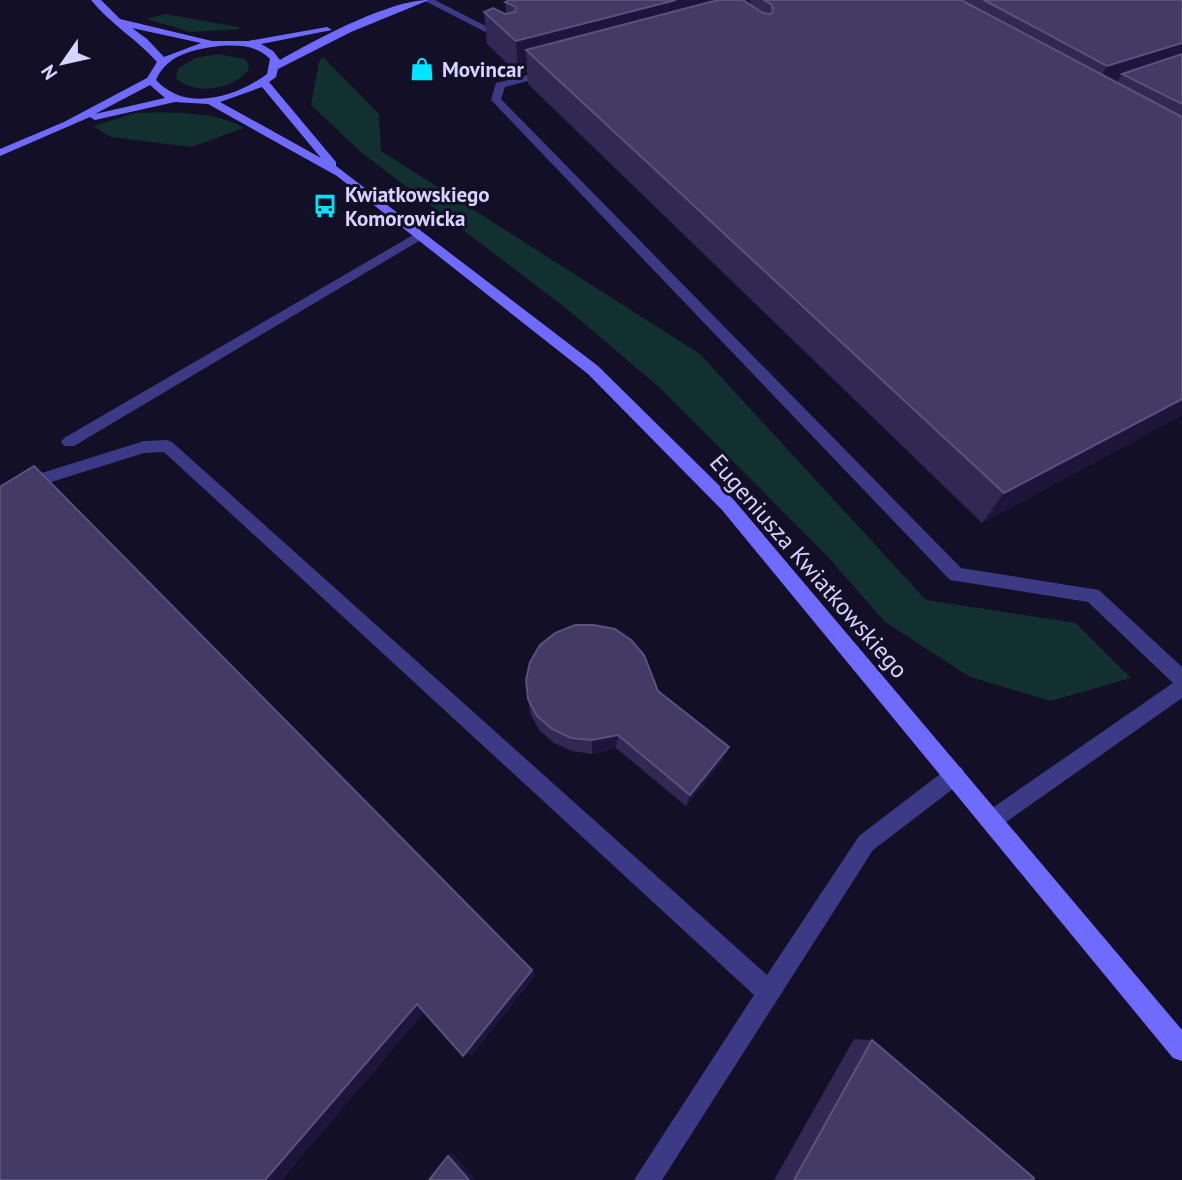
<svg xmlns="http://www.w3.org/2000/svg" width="1182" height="1180" viewBox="0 0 1182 1180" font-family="'PT Sans',sans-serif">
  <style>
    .green { fill: #12302f }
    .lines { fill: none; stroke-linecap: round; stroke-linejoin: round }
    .lane { fill: #3d3a85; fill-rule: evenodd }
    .secondary { fill: #6f6bff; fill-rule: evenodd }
    .wall { fill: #312854 }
    .shaded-wall { fill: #1d163a }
    .building { fill: #433a66; stroke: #5a527e; stroke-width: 2 }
    .labels { text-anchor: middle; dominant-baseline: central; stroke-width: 6; stroke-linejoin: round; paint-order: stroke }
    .far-poi-label { font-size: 21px; font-weight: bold; fill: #d9d4ff; stroke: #130f26; text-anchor: start }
    .street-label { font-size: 24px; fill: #d9d4ff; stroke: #130f26 }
  </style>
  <rect width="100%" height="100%" fill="#130f26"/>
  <!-- green -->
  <path class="green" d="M166,14L238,27L241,29L190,32L146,19Z
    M218,54L245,59L249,64L248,70C235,89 195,96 177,79L176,74L179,68L195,58Z
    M323,57L379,114L381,151L700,354L926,600L1076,623L1131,678L1051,701L970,677L885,622L828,557L659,387L568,310L362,153L311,105L319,62Z
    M135,113C168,112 216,111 244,128L191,147L111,137L93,126Z"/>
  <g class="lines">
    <!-- lane -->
    <path class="lane" d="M423,0H435L511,39L503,41Z
      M551,69L555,70V74L505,87L501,99L961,568L1099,590L1182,667V698L999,827L992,830L985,827L982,820L985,813L1173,683L1088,602L950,580L491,100L496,83Z
      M420,231L426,235L424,238L74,446H64L61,442L64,438Z
      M167,440L172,442L767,975L859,836L948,768L955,765L962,768L965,775L962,782L873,850L662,1180H634L754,995L164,452L144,453L0,498V486L144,441Z"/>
    <!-- secondary -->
    <path class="secondary" d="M91,0H101L120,19L212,41H248L327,27L332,30L261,44L273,51L280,60C315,40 389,0 429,0L351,32L278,69L276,77L269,82L336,162V166L598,366L734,500L1182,1030V1061L1173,1058L722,510L588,374L337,176L208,104L175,102L95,120L90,117L0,156V149L64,122L147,78L157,62C137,39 110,24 91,0ZM132,28L201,43L164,57L147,39ZM220,46C239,45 256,45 270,59L267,74C236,97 186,113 156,80C167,54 195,49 220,46ZM150,85L165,98L95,114ZM262,87L321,158L220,102Z"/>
  </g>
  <!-- wall -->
  <path class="wall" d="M510,0H1182V415L982,523L528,84L527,72L518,74L487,44L484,12L506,13L505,2Z
    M658,691L723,760L686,806L616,748L592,754L572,751L554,743L539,730L530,713L528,699Z
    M854,1039L872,1040L1033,1180H774Z"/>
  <!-- shaded-wall -->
  <path class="shaded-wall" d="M676,0H751L749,12L526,50L527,72L518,74L516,41Z
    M1182,43V69L1122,74L1112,92L1089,99L1107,66Z
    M1182,399V415L982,523L1004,493Z
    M618,735L616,748L592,754V740Z
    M729,747L723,760L686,806L690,795Z
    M532,970L536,975L473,1054L463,1056Z
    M417,1004L430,1006L282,1180H265Z
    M452,1152L476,1180H469L448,1156Z"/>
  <!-- building -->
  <path class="building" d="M510,0H676L516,41L484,12L493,8L505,14L515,12L516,7L505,2Z
    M718,0H743L763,13L771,14L773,11L772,5L764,0H961L1182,117V399L1004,493L526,50Z
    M984,0H1182V43L1107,66Z
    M1182,54V104L1122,74Z
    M34,466L532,970L463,1056L417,1004L265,1180H0V487Z
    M575,625H594L615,629L631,640L644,655L658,691L729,747L690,795L618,735L592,740L571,738L552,729L537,716L528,699L526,680L530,662L540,645L555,633Z
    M872,1040L1034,1178L1033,1180H794Z
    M448,1156L469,1180H429Z"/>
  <!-- icons -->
  <defs>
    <g id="shop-bare" transform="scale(1.89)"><path d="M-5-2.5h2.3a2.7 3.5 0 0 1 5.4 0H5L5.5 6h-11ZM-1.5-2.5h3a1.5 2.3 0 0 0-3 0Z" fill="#00e5ff" stroke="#130f26" stroke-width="2.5" paint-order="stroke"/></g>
    <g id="bus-bare" transform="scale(1.89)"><path d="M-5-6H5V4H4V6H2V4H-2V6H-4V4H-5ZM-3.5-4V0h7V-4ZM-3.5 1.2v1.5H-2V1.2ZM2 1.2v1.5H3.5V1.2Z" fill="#00e5ff" stroke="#130f26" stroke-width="2.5" paint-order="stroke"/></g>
  </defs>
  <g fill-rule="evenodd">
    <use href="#shop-bare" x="422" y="69"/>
    <use href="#bus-bare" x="325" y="206"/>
  </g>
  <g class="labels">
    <!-- far-poi labels -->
    <g class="far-poi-label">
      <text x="442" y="69">Movincar</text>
      <text x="345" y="194">Kwiatkowskiego<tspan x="345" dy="24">Komorowicka</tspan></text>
    </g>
    <!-- street labels -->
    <g class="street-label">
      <text transform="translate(809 566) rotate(49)">Eugeniusza Kwiatkowskiego</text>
    </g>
  </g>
  <!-- north arrow -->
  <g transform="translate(63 63) rotate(236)" stroke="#130f26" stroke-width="5" paint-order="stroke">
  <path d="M0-5L12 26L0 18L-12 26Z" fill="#d9d4ff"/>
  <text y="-10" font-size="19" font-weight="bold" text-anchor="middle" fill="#d9d4ff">N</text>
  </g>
</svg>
